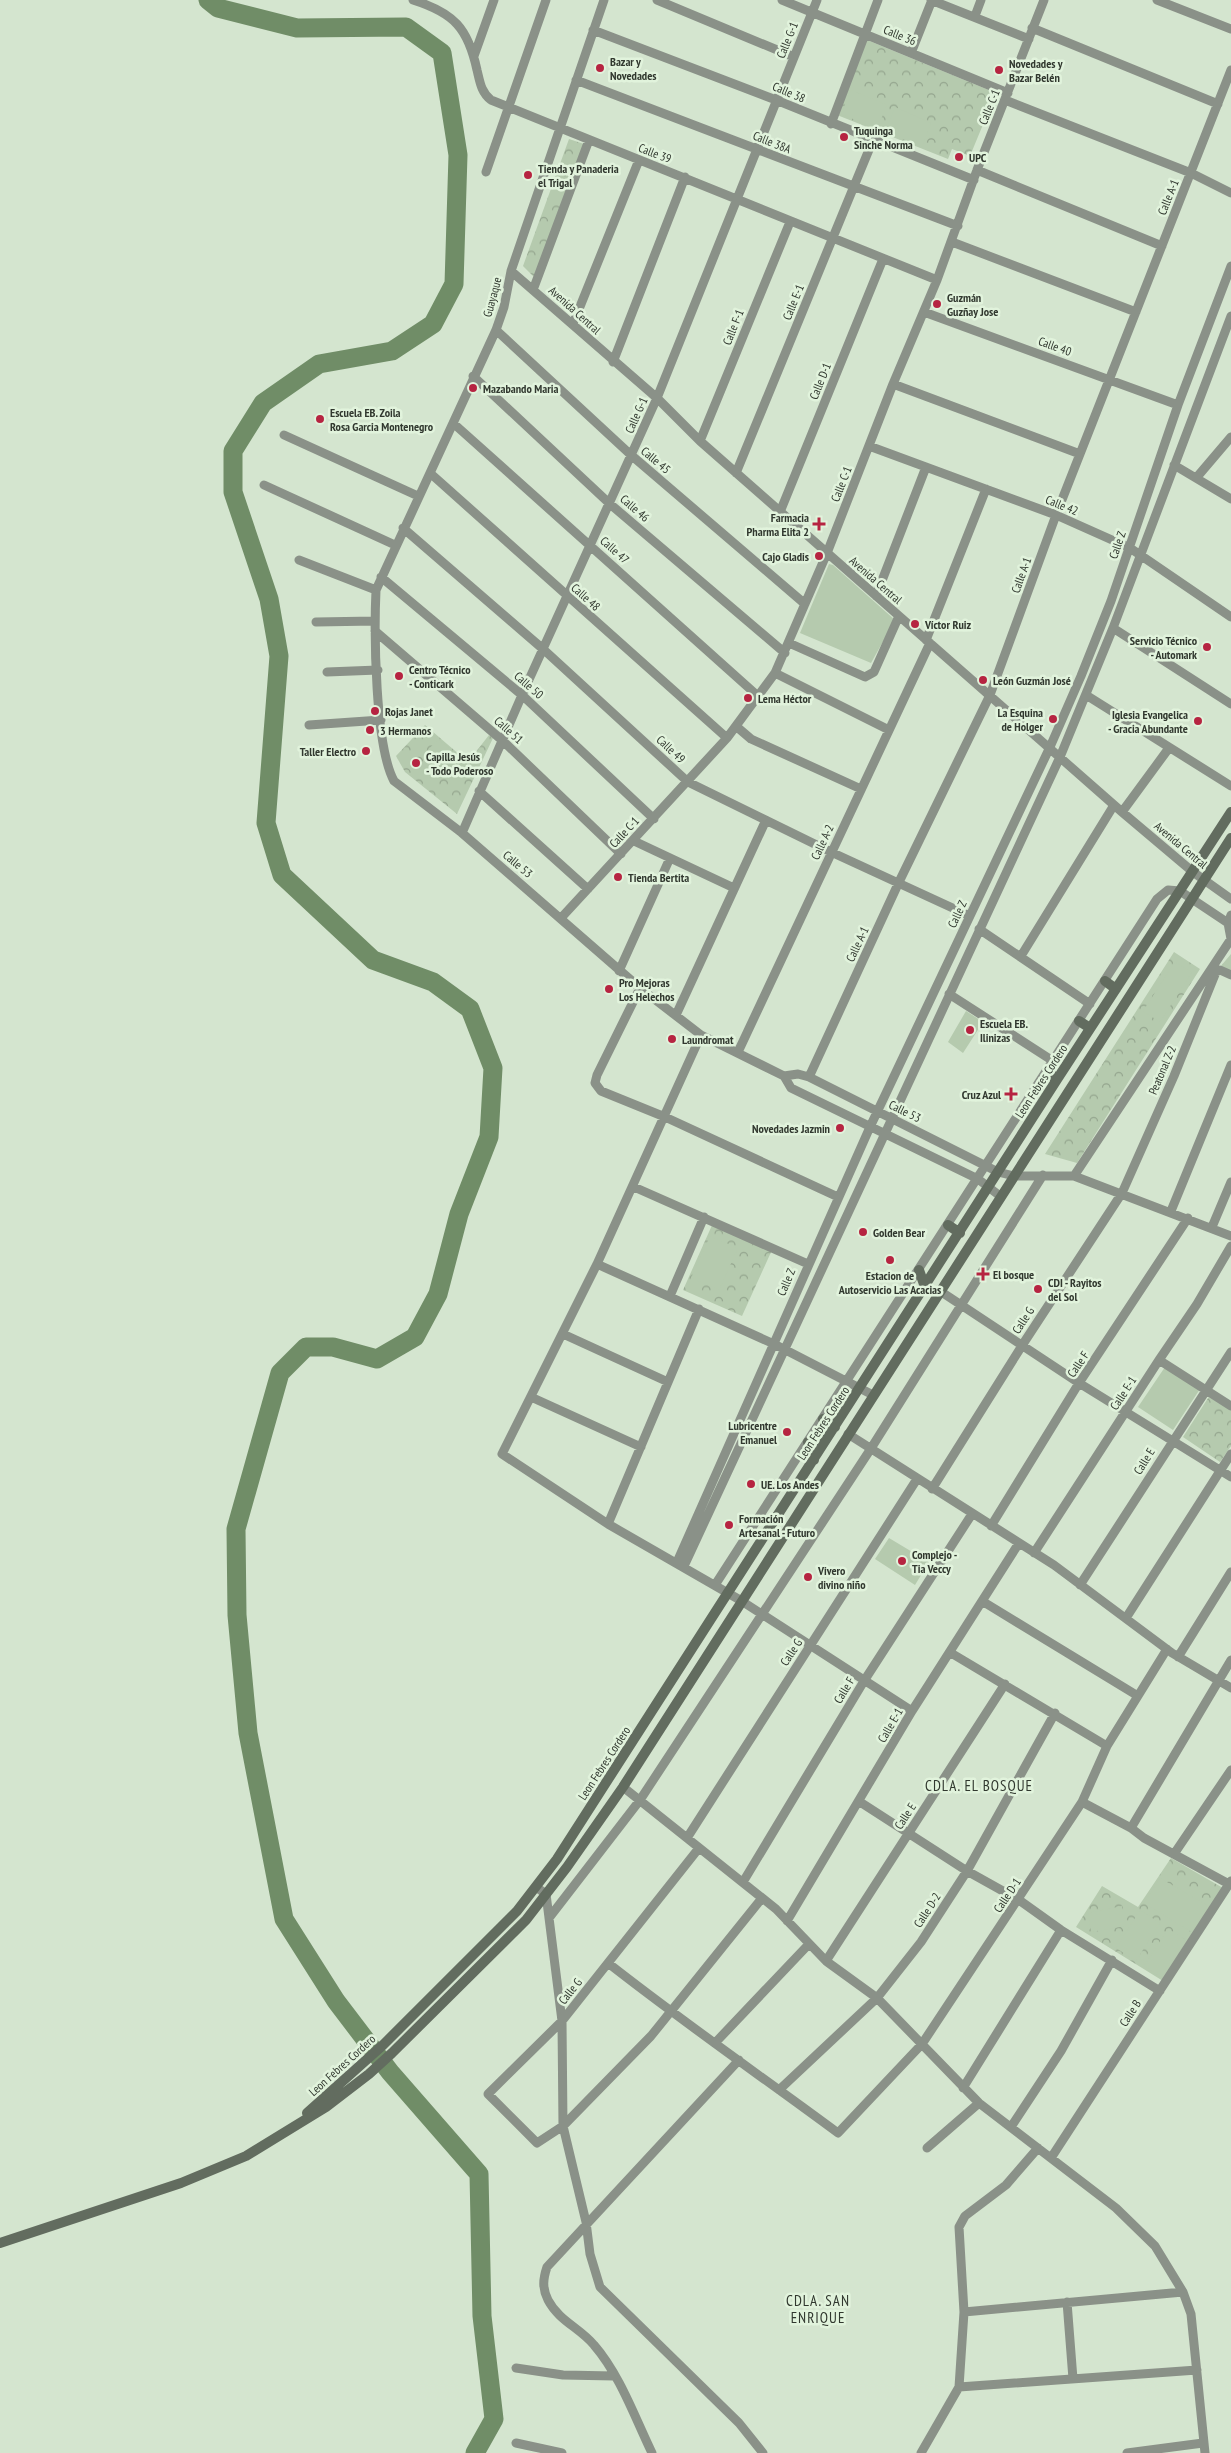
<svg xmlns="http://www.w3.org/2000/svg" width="1231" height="2453" viewBox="0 0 1231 2453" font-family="'PT Sans Narrow',sans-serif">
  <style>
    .park { fill: url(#park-crowns) }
    .garden { fill: #b5caae }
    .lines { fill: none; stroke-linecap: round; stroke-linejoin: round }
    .river { stroke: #708d67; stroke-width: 19 }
    .street { stroke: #8a9188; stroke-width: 9 }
    .secondary { stroke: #626c5f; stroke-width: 10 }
    .poi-dot { fill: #b62441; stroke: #e1f3dc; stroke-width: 2 }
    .labels { text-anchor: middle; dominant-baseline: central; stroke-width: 5; stroke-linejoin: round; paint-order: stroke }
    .street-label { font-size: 12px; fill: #31382f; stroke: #e1f3dc }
    .poi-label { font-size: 12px; font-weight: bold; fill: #31382f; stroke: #e1f3dc; text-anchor: start }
    .quarter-label { font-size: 15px; letter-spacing: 1px; fill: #31382f; stroke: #e1f3dc }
  </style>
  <defs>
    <pattern id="park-crowns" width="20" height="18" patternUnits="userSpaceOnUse" patternTransform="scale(1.25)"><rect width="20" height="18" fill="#b5caae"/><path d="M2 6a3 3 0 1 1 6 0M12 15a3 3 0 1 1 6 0" fill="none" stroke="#94a58e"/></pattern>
  </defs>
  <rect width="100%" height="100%" fill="#d4e5cf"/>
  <!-- park -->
  <path class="park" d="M867,40L996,93L970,156L952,149L948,159L837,115Z
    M569,139L584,144L534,277L523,266Z
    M425,725L468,762L489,735L493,738L457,814L405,772L396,756Z
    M1174,952L1200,969L1077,1163L1045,1154Z
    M1231,954V972L1220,967Z
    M713,1223L772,1250L742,1316L683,1290Z
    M1210,1395L1231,1410V1446L1220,1462L1183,1437Z
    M1171,1858L1223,1888L1163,1981L1076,1927L1102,1886L1138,1907Z"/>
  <!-- garden -->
  <path class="garden" d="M851,90L887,105L877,129L841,114Z
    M895,107L931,123L922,147L885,132Z
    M829,564L833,565L895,620L871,663L800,633Z
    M438,739L465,762L455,775L427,751Z
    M1175,962L1192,972L1160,1022L1143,1011Z
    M966,1011L983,1022L963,1053L948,1042Z
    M710,1236L738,1248L719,1290L691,1278Z
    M1165,1367L1200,1389L1173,1430L1138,1407Z
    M889,1538L929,1562L915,1585L875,1559Z
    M1160,1878L1210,1907L1193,1933L1144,1903Z
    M1122,1906L1126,1926L1091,1932L1088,1913Z
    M1140,1910L1160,1923L1136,1961L1116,1948Z
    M1168,1929L1188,1941L1164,1979L1144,1966Z"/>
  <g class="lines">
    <!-- river -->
    <path class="river" d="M208,0L218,8L297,28L406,27L442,53L458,155L454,284L433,324L392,351L319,364L263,403L233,451V492L269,599L279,656L266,823L282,875L373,960L433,982L470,1009L493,1068L489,1137L459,1214L438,1294L415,1337L377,1359L333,1347H306L280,1373L236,1529L237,1615L248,1733L284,1919L336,2001L390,2072L479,2174L482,2316L494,2419L475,2453"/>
    <!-- street -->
    <path class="street" d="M413,0C454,13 468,28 477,70C480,82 481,92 491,100L937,280
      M604,0L511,271L504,307L496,330L376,590C374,633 375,746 394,781L462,833L640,988L701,1035L784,1076L791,1088L978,1179L1000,1196
      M657,0L794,57
      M782,0L1008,93
      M931,0L1029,39
      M1157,0L1231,29
      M975,16L981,0
      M1032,28L1218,104
      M593,30L776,100L974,180
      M911,53L932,0
      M474,56L494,0
      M576,80L958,226
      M1005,100L1191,173L1231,193
      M831,124L878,0
      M977,170L1162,246
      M486,172L546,0
      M952,242L1136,312
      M511,271L657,398L700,441L1122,812L1193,872L1231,899
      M533,290L589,140
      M924,312L1178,405
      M573,324L639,160
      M496,330L631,455L805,604
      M613,362L685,177
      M473,376L610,504L785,653
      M893,384L1080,454
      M453,423L759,697
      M284,435L418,496
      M700,441L790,222
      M869,446L1056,515L1130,548L1231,617
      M1174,465L1231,499
      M430,473L727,738
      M736,473L873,140
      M1197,477L1231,437
      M264,485L395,545
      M780,512L883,259
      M403,528L543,649L688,782L831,852L970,916
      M299,560L376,590
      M381,577L522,695L654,819
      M876,596L926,467
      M316,622L375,621
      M1113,628L1231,704
      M375,631L503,741L621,854
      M926,640L986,489
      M789,643L865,677L874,672L899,616
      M327,672L378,670
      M775,673L889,730
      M1086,695L1231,786
      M309,725L381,720
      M737,727L751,739L861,789
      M479,791L588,889
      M1122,812L1169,748
      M462,833L522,695L657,398L817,0
      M634,841L734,888
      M1231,915L1228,923L1231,939
      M561,918L727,738L775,673L827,553L893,384L937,280L977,170L1044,0
      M979,929L1090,1004
      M1021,956L1114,805
      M619,971L670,858
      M640,988L597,1075L595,1083L601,1091L665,1117L838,1197
      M949,994L1053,1061
      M676,1015L766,820
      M701,1035L597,1264L502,1454L608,1524L740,1600L912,1711
      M738,1052L930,643
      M784,1076L798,1074L809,1077L998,1172L1014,1176H1074L1231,939
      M809,1077L899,882L990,695L1056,515L1231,70
      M1074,1176L1231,1236
      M634,1187L808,1264
      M1171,1211L1231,1065
      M1212,1227L1231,1182
      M597,1264L774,1344L873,1395
      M940,1291L1079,1383L1231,1477
      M670,1296L704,1217
      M563,1334L668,1382
      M1159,1360L1231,1406
      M531,1397L641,1447
      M848,1434L1054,1565L1172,1653L1231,1688
      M932,1489L1023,1344L1122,1193L1174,1076L1216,972L1220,970L1231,975
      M608,1524L699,1309
      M991,1526L1079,1383L1188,1218
      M1034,1553L1159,1360L1197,1304L1231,1246
      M677,1562L870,1127L1050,747L1081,676L1111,601L1178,405L1231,266
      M684,1566L1060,757L1113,628L1231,316
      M715,1585L1157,899L1168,890L1180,891L1228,923
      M1080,1585L1231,1352
      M982,1601L1138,1696
      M1126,1618L1231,1454
      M951,1653L1107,1746
      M1178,1657L1231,1572
      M623,1787L776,1909L826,1961L877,1998L979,2103L1116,2208L1155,2246L1183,2292L1191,2314L1205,2453
      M860,1802L967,1871L1019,1900L1061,1930L1160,1991
      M1082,1802L1131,1828L1144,1838L1229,1884
      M1131,1828L1231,1660
      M687,1838L917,1479
      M699,1848L562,2021L488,2094L537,2143L563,2126L651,2036L762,1898
      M1174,1854L1231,1770
      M743,1882L864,1681L972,1514
      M536,1887L546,1894L562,2021L563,2126L586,2222L590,2254L600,2287L739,2423L763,2453
      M549,1918L640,1800L870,1450L1043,1175
      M787,1921L912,1711L1019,1543
      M826,1961L1005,1684
      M608,1963C683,2022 761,2076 838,2133L922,2044L1082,1802L1107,1746L1167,1649
      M715,2043L809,1944
      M963,2088L1061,1930
      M779,2090L877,1998L921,1942L967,1871L1055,1713
      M1011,2127L1061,2051L1112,1960
      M927,2148L979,2103
      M1051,2158L1231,1881
      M1067,2302L1073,2379
      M964,2312L1183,2292
      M516,2368L563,2375L614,2376
      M959,2387L1197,2370
      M516,2443L562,2453
      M652,2453C635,2418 620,2375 594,2345C580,2328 559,2321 548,2300C542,2288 543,2279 547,2267L739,2060
      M921,2453L959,2387L964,2312L959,2227L965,2216L1006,2185L1038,2148
      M1127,2453L1203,2443"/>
    <!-- secondary -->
    <path class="secondary" d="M1105,981L1116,989
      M1079,1021L1090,1028
      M1048,1069L1056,1081
      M948,1225L960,1233
      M919,1270L925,1287
      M823,1419L835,1427
      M808,1442L814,1460
      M307,2113L383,2045L517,1911L557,1859L1056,1081L1231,812
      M0,2243L181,2183L246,2156L326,2107L369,2074L392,2053L526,1920L567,1867L623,1787L1231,838"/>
  </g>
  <!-- markers -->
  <g class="poi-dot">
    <circle cx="600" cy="68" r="5"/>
    <circle cx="999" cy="70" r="5"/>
    <circle cx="844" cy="137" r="5"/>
    <circle cx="959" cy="157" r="5"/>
    <circle cx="528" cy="175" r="5"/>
    <circle cx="937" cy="304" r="5"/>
    <circle cx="473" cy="388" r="5"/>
    <circle cx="320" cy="419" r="5"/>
    <path d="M816.5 516.5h5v5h5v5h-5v5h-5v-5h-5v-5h5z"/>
    <circle cx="819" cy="556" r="5"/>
    <circle cx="915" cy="624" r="5"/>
    <circle cx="1207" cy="647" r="5"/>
    <circle cx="399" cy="676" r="5"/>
    <circle cx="983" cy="680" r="5"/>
    <circle cx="748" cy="698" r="5"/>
    <circle cx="375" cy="711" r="5"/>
    <circle cx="1053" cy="719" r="5"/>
    <circle cx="1198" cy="721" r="5"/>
    <circle cx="370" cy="730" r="5"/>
    <circle cx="366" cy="751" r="5"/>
    <circle cx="416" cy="763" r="5"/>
    <circle cx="618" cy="877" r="5"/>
    <circle cx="609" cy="989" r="5"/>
    <circle cx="970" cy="1030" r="5"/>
    <circle cx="672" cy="1039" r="5"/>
    <path d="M1008.5 1086.5h5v5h5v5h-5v5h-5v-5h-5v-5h5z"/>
    <circle cx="840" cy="1128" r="5"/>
    <circle cx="863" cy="1232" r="5"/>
    <circle cx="890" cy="1260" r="5"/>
    <path d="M980.5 1266.5h5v5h5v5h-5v5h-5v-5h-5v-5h5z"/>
    <circle cx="1038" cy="1289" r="5"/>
    <circle cx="787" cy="1432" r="5"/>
    <circle cx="751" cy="1484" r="5"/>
    <circle cx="729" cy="1525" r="5"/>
    <circle cx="902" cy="1561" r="5"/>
    <circle cx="808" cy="1577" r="5"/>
  </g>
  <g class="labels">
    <!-- street labels -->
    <g class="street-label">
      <text transform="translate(900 35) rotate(22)">Calle 36</text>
      <text transform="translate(787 40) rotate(-68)">Calle G-1</text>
      <text transform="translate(789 92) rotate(23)">Calle 38</text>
      <text transform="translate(989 107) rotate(-68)">Calle C-1</text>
      <text transform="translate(772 142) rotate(22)">Calle 38A</text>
      <text transform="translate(655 153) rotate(21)">Calle 39</text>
      <text transform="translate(1168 197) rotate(-68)">Calle A-1</text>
      <text transform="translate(492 297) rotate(-75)">Guayaque</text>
      <text transform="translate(793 302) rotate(-68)">Calle E-1</text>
      <text transform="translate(575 310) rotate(42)">Avenida Central</text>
      <text transform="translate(733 327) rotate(-68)">Calle F-1</text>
      <text transform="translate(1055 346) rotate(20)">Calle 40</text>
      <text transform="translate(820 381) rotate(-68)">Calle D-1</text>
      <text transform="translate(636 415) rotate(-66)">Calle G-1</text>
      <text transform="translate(656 460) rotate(40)">Calle 45</text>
      <text transform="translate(841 484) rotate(-69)">Calle C-1</text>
      <text transform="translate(1062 505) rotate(22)">Calle 42</text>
      <text transform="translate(635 508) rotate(41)">Calle 46</text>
      <text transform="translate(1117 545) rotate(-71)">Calle Z</text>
      <text transform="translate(615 550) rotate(42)">Calle 47</text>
      <text transform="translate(1021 575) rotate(-70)">Calle A-1</text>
      <text transform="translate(876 580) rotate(41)">Avenida Central</text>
      <text transform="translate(586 597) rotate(42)">Calle 48</text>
      <text transform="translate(529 685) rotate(41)">Calle 50</text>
      <text transform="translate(509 730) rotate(42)">Calle 51</text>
      <text transform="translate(671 749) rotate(43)">Calle 49</text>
      <text transform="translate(624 832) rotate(-47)">Calle C-1</text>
      <text transform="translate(822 842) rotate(-65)">Calle A-2</text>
      <text transform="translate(1181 845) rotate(40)">Avenida Central</text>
      <text transform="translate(518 864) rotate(40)">Calle 53</text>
      <text transform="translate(957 914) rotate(-65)">Calle Z</text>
      <text transform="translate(857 944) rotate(-65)">Calle A-1</text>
      <text transform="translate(1162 1070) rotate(-67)">Peatonal Z-2</text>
      <text transform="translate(1041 1081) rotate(-57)">Leon Febres Cordero</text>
      <text transform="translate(905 1111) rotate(26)">Calle 53</text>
      <text transform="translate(786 1282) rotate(-67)">Calle Z</text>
      <text transform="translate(1023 1320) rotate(-57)">Calle G</text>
      <text transform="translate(1078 1364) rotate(-56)">Calle F</text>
      <text transform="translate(1123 1393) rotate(-57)">Calle E-1</text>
      <text transform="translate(823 1423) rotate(-57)">Leon Febres Cordero</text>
      <text transform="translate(1144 1461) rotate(-58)">Calle E</text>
      <text transform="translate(791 1652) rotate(-57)">Calle G</text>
      <text transform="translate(844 1690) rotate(-59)">Calle F</text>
      <text transform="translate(890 1725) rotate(-60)">Calle E-1</text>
      <text transform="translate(604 1763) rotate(-57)">Leon Febres Cordero</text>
      <text transform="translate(905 1816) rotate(-57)">Calle E</text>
      <text transform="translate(1007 1895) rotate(-56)">Calle D-1</text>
      <text transform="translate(927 1910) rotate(-57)">Calle D-2</text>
      <text transform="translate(570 1991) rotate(-52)">Calle G</text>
      <text transform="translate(1130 2013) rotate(-57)">Calle B</text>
      <text transform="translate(342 2065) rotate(-42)">Leon Febres Cordero</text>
    </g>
    <!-- poi labels -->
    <g class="poi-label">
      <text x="610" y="61">Bazar y<tspan x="610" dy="14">Novedades</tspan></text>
      <text x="1009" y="63">Novedades y<tspan x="1009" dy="14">Bazar Belén</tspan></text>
      <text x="854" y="130">Tuquinga<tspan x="854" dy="14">Sinche Norma</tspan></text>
      <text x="969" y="157">UPC</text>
      <text x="538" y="168">Tienda y Panaderia<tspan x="538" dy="14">el Trigal</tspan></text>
      <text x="947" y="297">Guzmán<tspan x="947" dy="14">Guzñay Jose</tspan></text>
      <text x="483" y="388">Mazabando Maria</text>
      <text x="330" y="412">Escuela EB. Zoila<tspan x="330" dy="14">Rosa Garcia Montenegro</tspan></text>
      <text x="809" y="517" text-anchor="end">Farmacia<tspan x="809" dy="14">Pharma Elita 2</tspan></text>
      <text x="809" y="556" text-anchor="end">Cajo Gladis</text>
      <text x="925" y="624">Víctor Ruiz</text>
      <text x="1197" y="640" text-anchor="end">Servicio Técnico<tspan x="1197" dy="14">- Automark</tspan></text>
      <text x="409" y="669">Centro Técnico<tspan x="409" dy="14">- Conticark</tspan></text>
      <text x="993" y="680">León Guzmán José</text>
      <text x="758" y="698">Lema Héctor</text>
      <text x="385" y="711">Rojas Janet</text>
      <text x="1043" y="712" text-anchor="end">La Esquina<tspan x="1043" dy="14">de Holger</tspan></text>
      <text x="1188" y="714" text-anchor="end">Iglesia Evangelica<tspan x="1188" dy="14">- Gracia Abundante</tspan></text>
      <text x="380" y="730">3 Hermanos</text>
      <text x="356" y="751" text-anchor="end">Taller Electro</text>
      <text x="426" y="756">Capilla Jesús<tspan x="426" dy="14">- Todo Poderoso</tspan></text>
      <text x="628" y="877">Tienda Bertita</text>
      <text x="619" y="982">Pro Mejoras<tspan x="619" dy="14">Los Helechos</tspan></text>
      <text x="980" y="1023">Escuela EB.<tspan x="980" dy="14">Ilinizas</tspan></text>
      <text x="682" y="1039">Laundromat</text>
      <text x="1001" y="1094" text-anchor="end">Cruz Azul</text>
      <text x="830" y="1128" text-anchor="end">Novedades Jazmin</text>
      <text x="873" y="1232">Golden Bear</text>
      <text x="993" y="1274">El bosque</text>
      <text x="890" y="1275" text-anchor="middle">Estacion de<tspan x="890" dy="14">Autoservicio Las Acacias</tspan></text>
      <text x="1048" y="1282">CDI - Rayitos<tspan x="1048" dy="14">del Sol</tspan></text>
      <text x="777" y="1425" text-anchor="end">Lubricentre<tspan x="777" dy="14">Emanuel</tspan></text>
      <text x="761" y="1484">UE. Los Andes</text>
      <text x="739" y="1518">Formación<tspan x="739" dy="14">Artesanal - Futuro</tspan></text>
      <text x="912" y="1554">Complejo -<tspan x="912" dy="14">Tia Veccy</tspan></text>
      <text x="818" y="1570">Vivero<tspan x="818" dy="14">divino niño</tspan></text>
    </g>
    <!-- quarter labels -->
    <g class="quarter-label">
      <text x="979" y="1785">CDLA. EL BOSQUE</text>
      <text x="818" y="2300">CDLA. SAN<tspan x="818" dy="17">ENRIQUE</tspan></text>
    </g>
  </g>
</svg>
